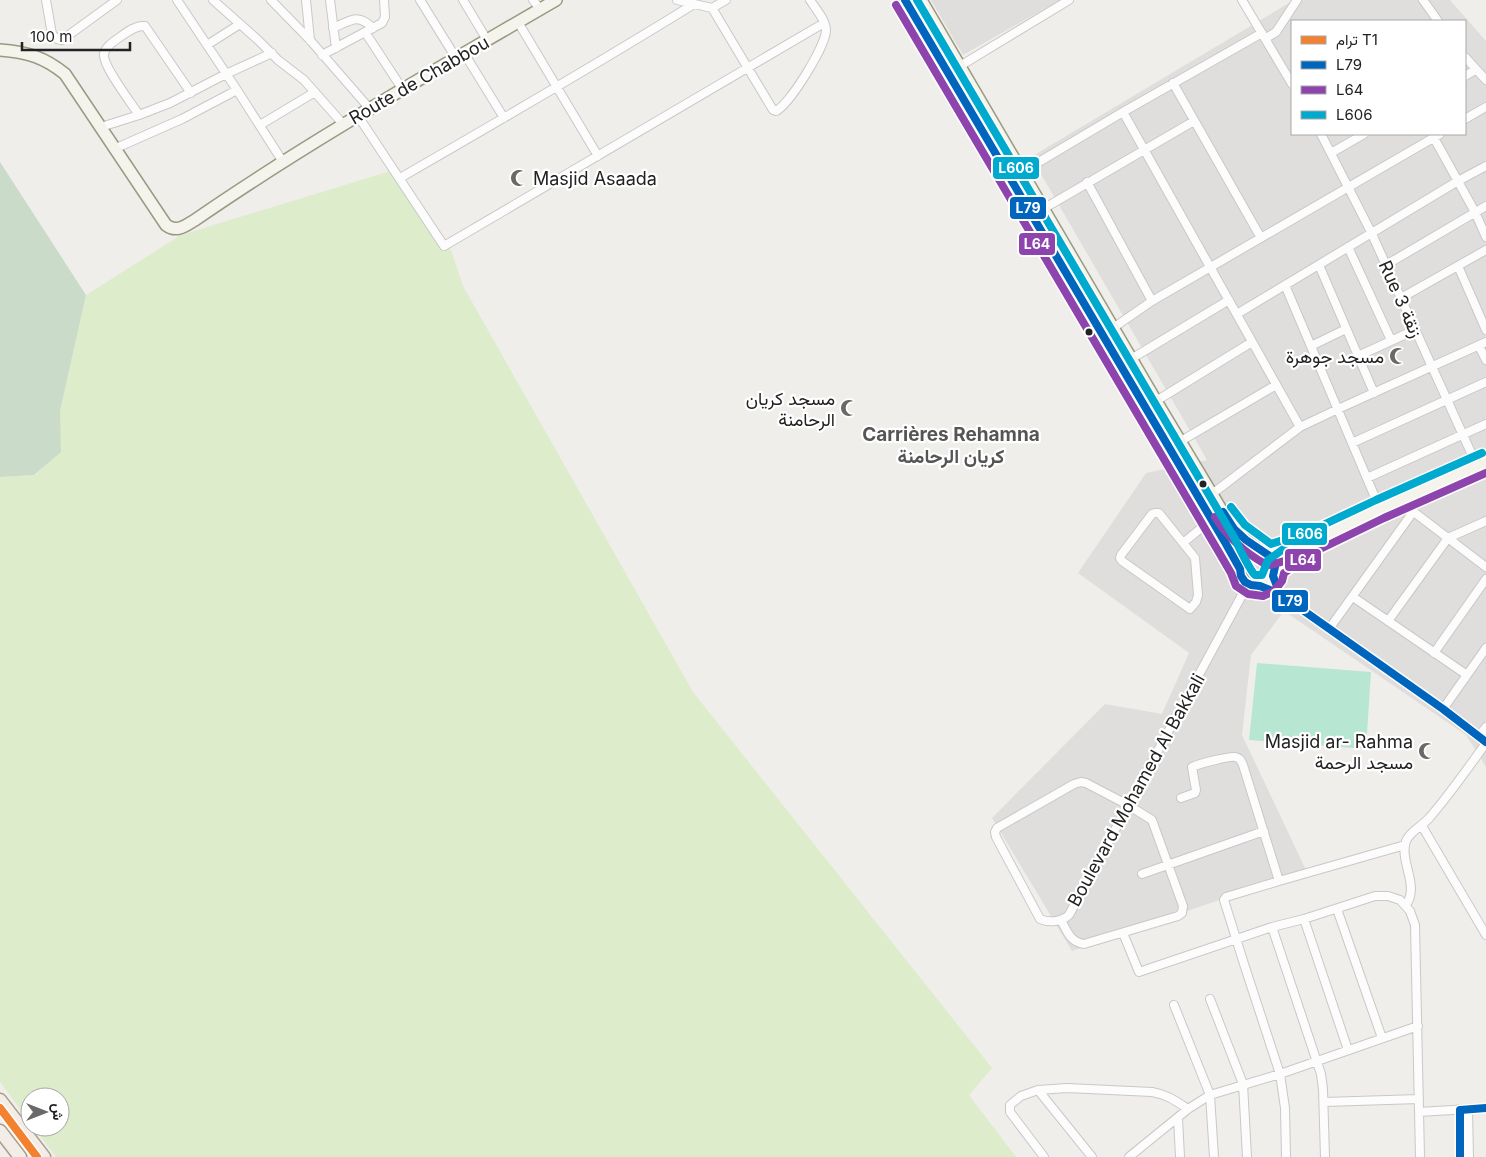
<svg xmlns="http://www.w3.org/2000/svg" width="1486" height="1157" viewBox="0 0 1486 1157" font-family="Inter,Vazirmatn,sans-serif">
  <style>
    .residential { fill: #dfdedc; fill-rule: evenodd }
    .grass { fill: #ddeccb }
    .cemetery { fill: #cadbca }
    .pitch { fill: #b7e6d2 }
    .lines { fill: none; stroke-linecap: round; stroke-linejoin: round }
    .street-casing { stroke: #c9c8c7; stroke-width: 10 }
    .secondary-casing { stroke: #999a82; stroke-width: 14 }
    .primary-casing { stroke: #a79c86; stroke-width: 15 }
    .street { stroke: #fdfcfc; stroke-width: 8 }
    .secondary { stroke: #f4f4ed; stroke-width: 11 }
    .primary { stroke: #f3ede7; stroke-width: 12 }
    .bus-1-casing { stroke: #fff; stroke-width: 11 }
    .bus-2-casing { stroke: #fff; stroke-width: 11 }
    .bus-3-casing { stroke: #fff; stroke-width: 11 }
    .bus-1 { stroke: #0065bd; stroke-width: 8 }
    .bus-2 { stroke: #8e44ad; stroke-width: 8 }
    .bus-3 { stroke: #00a9ce; stroke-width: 8 }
    .tram-1-casing { stroke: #fff; stroke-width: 11 }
    .tram-1 { stroke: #f38230; stroke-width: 8 }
    .bus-dot { fill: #222; stroke: #fff; stroke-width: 2 }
    .labels { text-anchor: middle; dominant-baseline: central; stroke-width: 4.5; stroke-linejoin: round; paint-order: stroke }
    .street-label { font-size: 18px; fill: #222; stroke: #fff }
    .poi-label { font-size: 18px; fill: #222; stroke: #fff; text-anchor: end }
    .neighbourhood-label { font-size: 19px; font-weight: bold; fill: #555; stroke: #fff }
    .line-badge { stroke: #fff; stroke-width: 2 }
    .badge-label { font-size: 14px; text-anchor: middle; font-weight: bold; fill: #fff }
  </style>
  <rect width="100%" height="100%" fill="#f0eeeb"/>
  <!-- residential -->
  <path class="residential" d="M931,0H1060L963,55Z
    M1294,0H1450L1486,41V767L1466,735L1284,611L1251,655L1242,735L1306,870L1072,951L992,818L1105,704L1162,714L1189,653L1078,573L1146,473L1207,460L1031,157ZM1292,21H1465V134H1292Z"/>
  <!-- grass -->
  <path class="grass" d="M397,169L451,250L463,286L693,692L992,1068L969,1095L1016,1157H56L33,1127H60V1097H30V1122L0,1082V477L35,475L60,452V411L86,295L181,235Z"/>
  <!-- cemetery -->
  <path class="cemetery" d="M0,162L86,295L60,411L61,452L34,475L0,477Z"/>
  <!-- pitch -->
  <path class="pitch" d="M1257,663L1371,672L1366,749L1249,740Z"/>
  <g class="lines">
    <!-- street casing -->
    <g class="street-casing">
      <path id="street" d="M46,0L52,34L57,39L62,40L117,0
        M177,0L237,90L283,162
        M213,0L258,40L278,60L304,80L343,124
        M271,0L310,40L370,109
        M306,0L310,40
        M330,0L336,48
        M420,0L456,58
        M463,0L487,40
        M533,0L540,9
        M677,0L712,8L726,0
        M1242,0L1292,84
        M1423,0L1438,21
        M712,8L773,110L776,111C789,105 826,46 826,30C826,20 815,8 810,0
        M518,22L598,156
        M333,28C352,20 357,13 373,28
        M365,32L403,90
        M1266,38L1276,32L1297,0
        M207,45L240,24
        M464,53L504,118
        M322,55L382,23L385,17L384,0
        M1465,57L1486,80
        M960,66L1069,0
        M1465,76L1475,70
        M1173,83L1261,238
        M1123,112L1300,427
        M139,115C132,104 102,65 104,54C106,46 113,42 120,37C127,32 136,25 145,26L191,93
        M358,116L444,246L824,23
        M1465,119L1486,107
        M260,125L315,92
        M101,127L139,115L170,103L226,74L272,53
        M1321,134L1371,232L1477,466
        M1434,138L1475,212L1486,237
        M114,149L182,119L237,90
        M1331,153L1364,134
        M1022,172L1123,112L1262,33
        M400,178C499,121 597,64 694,4
        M1087,182L1152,301
        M1043,209L1194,121
        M1348,247L1391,340
        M1319,265L1374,393
        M1386,265L1486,206
        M1458,266L1486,330
        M1285,285L1380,509
        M1401,298L1486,250
        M1237,314L1458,181L1486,166
        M1113,328L1152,301L1440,134
        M1311,346L1346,329
        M1479,346L1486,360
        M1358,356L1415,330
        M1131,359L1229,300
        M1156,401L1252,342
        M1352,443L1486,382
        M1169,448L1276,385
        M1367,478L1486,424
        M1212,494L1300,427L1338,409L1486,342
        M1398,500L1486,567
        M1155,513H1159L1195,558L1198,595L1196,602L1190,609L1122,561L1120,558L1121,555L1152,514Z
        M1183,543L1211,520
        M1273,576L1280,594
        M1260,586L1280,594L1443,709L1486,742
        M1353,597L1467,675
        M1388,621L1448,538L1486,521
        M1329,629L1413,512
        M1434,653L1486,579
        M1443,709L1486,648
        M1479,736L1486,727
        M1181,798L1195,793L1196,790L1192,767C1198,764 1229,756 1235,757C1240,758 1241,760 1243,765L1279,881
        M1422,826L1486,935
        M1142,874L1264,831
        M1406,905C1420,885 1399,862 1406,841C1410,831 1424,825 1430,817C1450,794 1468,768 1486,743
        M1337,909L1382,1038
        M1304,919L1348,1050
        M1061,920C1067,931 1070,942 1084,944L1178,916L1182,913L1183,906L1152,820L1128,805L1086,783L1081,782L1074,784L997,828L995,832L996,837L1040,919C1049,923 1061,922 1069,915L1248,584
        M1272,927L1321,1074L1323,1089L1325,1157
        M1123,933L1139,972L1272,927L1304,919L1375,896H1388L1400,900L1410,911L1415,925L1420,1157
        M1210,999L1243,1084L1247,1157
        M1174,1005L1210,1095L1214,1157
        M1038,1090L1092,1157
        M1324,1102L1419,1099
        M1468,1109L1469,1157
        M1460,1110V1157
        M1419,1112L1486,1108
        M1178,1118L1180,1157
        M1044,1157L1010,1112V1105L1021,1096L1038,1090L1067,1088L1152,1092C1166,1094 1176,1101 1188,1109
        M1129,1157L1188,1109L1210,1095L1280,1074L1418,1026
        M1286,1157L1285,1108L1280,1074L1244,964L1224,900L1226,897L1279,881L1405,845"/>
    </g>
    <!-- secondary casing -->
    <g class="secondary-casing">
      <path id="secondary" d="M905,0L1240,569
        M921,0L1156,401L1222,511L1234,529L1246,540L1263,552
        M0,50C27,52 44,57 65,74L166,225C177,233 185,226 195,220C311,140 434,71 556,0
        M1239 568a18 18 0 1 1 36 0a18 18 0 1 1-36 0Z
        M1269,555L1311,542L1380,509L1486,462
        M1275,567L1303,548"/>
    </g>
    <!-- primary casing -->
    <g class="primary-casing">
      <path id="primary" d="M0,1100L44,1157
        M0,1131L20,1157"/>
    </g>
    <!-- street -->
    <use href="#street" class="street"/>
    <!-- secondary -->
    <use href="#secondary" class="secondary"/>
    <!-- primary -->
    <use href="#primary" class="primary"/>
    <!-- bus-1 casing -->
    <g class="bus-1-casing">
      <path id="bus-1" d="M905,0L1226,544L1240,569L1241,576L1245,582L1251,585L1260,586L1280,594L1443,709L1486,742
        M1223,512L1234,529L1246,540L1271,557L1275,567L1273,576L1280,594L1292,602
        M1460,1157V1110L1486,1108"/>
    </g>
    <!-- bus-2 casing -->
    <g class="bus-2-casing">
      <path id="bus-2" d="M896,5L1217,549L1231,573L1236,586L1248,594L1263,596L1274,591L1282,581L1284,573L1316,551L1384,518L1486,473
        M1215,517C1228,538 1244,552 1265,564L1271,565L1305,555"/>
    </g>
    <!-- bus-3 casing -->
    <g class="bus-3-casing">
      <path id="bus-3" d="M917,0L1235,539C1238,546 1251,572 1255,575H1262L1268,560L1306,533L1376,500L1482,453
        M1231,507L1245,525L1271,544L1299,535"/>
    </g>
    <!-- bus-1 -->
    <use href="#bus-1" class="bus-1"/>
    <!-- bus-2 -->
    <use href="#bus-2" class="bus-2"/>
    <!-- bus-3 -->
    <use href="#bus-3" class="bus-3"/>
    <!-- tram-1 casing -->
    <g class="tram-1-casing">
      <path id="tram-1" d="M0,1108L37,1157"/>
    </g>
    <!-- tram-1 -->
    <use href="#tram-1" class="tram-1"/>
  </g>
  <!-- icons -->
  <defs>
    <g id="mosque-bare" transform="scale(1.35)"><path d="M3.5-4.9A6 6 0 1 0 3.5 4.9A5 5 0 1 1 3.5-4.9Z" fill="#6a6968" stroke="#fff" stroke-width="2.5" paint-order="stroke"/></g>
  </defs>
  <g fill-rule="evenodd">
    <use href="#mosque-bare" x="519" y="178"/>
    <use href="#mosque-bare" x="1398" y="356"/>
    <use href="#mosque-bare" x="849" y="408"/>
    <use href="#mosque-bare" x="1427" y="751"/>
  </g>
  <!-- markers -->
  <g class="bus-dot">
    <circle cx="1089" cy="332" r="4.5"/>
    <circle cx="1203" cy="484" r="4.5"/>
  </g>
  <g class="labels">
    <!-- street labels -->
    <g class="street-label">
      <text transform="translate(419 80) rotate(-30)">Route de Chabbou</text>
      <text transform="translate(1401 299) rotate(66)">Rue 3 زنقة</text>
      <text transform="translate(1136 790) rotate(-61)">Boulevard Mohamed Al Bakkali</text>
    </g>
    <!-- poi labels -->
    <g class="poi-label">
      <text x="533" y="178" text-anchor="start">Masjid Asaada</text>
      <text x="1384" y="356">مسجد جوهرة</text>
      <text x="835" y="398">مسجد كريان<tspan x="835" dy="21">الرحامنة</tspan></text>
      <text x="1413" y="741">Masjid ar- Rahma<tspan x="1413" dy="21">مسجد الرحمة</tspan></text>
    </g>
    <!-- neighbourhood labels -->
    <g class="neighbourhood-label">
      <text x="951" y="434">Carrières Rehamna<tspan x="951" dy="22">كريان الرحامنة</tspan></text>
    </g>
  </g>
  <g class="line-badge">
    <rect x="992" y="156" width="48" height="24" rx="5" fill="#00a9ce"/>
    <rect x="1009" y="196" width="38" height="24" rx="5" fill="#0065bd"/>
    <rect x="1018" y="232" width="38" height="24" rx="5" fill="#8e44ad"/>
    <rect x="1281" y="522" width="47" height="24" rx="5" fill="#00a9ce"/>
    <rect x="1284" y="548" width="38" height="24" rx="5" fill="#8e44ad"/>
    <rect x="1271" y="589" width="38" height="24" rx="5" fill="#0065bd"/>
  </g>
  <g class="badge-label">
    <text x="1016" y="173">L606</text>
    <text x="1028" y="213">L79</text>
    <text x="1037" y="249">L64</text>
    <text x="1305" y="539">L606</text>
    <text x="1303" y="565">L64</text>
    <text x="1290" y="606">L79</text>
  </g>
  <!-- legend -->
  <rect x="1291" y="20" width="175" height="115" fill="#ffffff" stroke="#a7a7a7"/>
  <rect x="1301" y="36" width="25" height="8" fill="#f38230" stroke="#a7a7a7"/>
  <text x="1336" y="45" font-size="15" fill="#222222">ترام T1</text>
  <rect x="1301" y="61" width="25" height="8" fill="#0065bd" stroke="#a7a7a7"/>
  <text x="1336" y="70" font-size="15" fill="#222222">L79</text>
  <rect x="1301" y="86" width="25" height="8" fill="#8e44ad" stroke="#a7a7a7"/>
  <text x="1336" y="95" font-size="15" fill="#222222">L64</text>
  <rect x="1301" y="111" width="25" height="8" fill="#00a9ce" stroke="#a7a7a7"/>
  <text x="1336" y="120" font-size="15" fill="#222222">L606</text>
  <!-- north arrow -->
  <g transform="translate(45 1112) rotate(90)"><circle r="24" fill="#ffffff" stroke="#a7a7a7"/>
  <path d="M0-4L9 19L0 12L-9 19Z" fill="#6a6968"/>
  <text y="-8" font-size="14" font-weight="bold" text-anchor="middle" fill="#222222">ش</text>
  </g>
  <!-- scale -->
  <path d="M22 42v8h108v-8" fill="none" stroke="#222222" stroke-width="2.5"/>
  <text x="30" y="42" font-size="15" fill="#222222" stroke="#ffffff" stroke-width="4" paint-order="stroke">100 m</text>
</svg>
